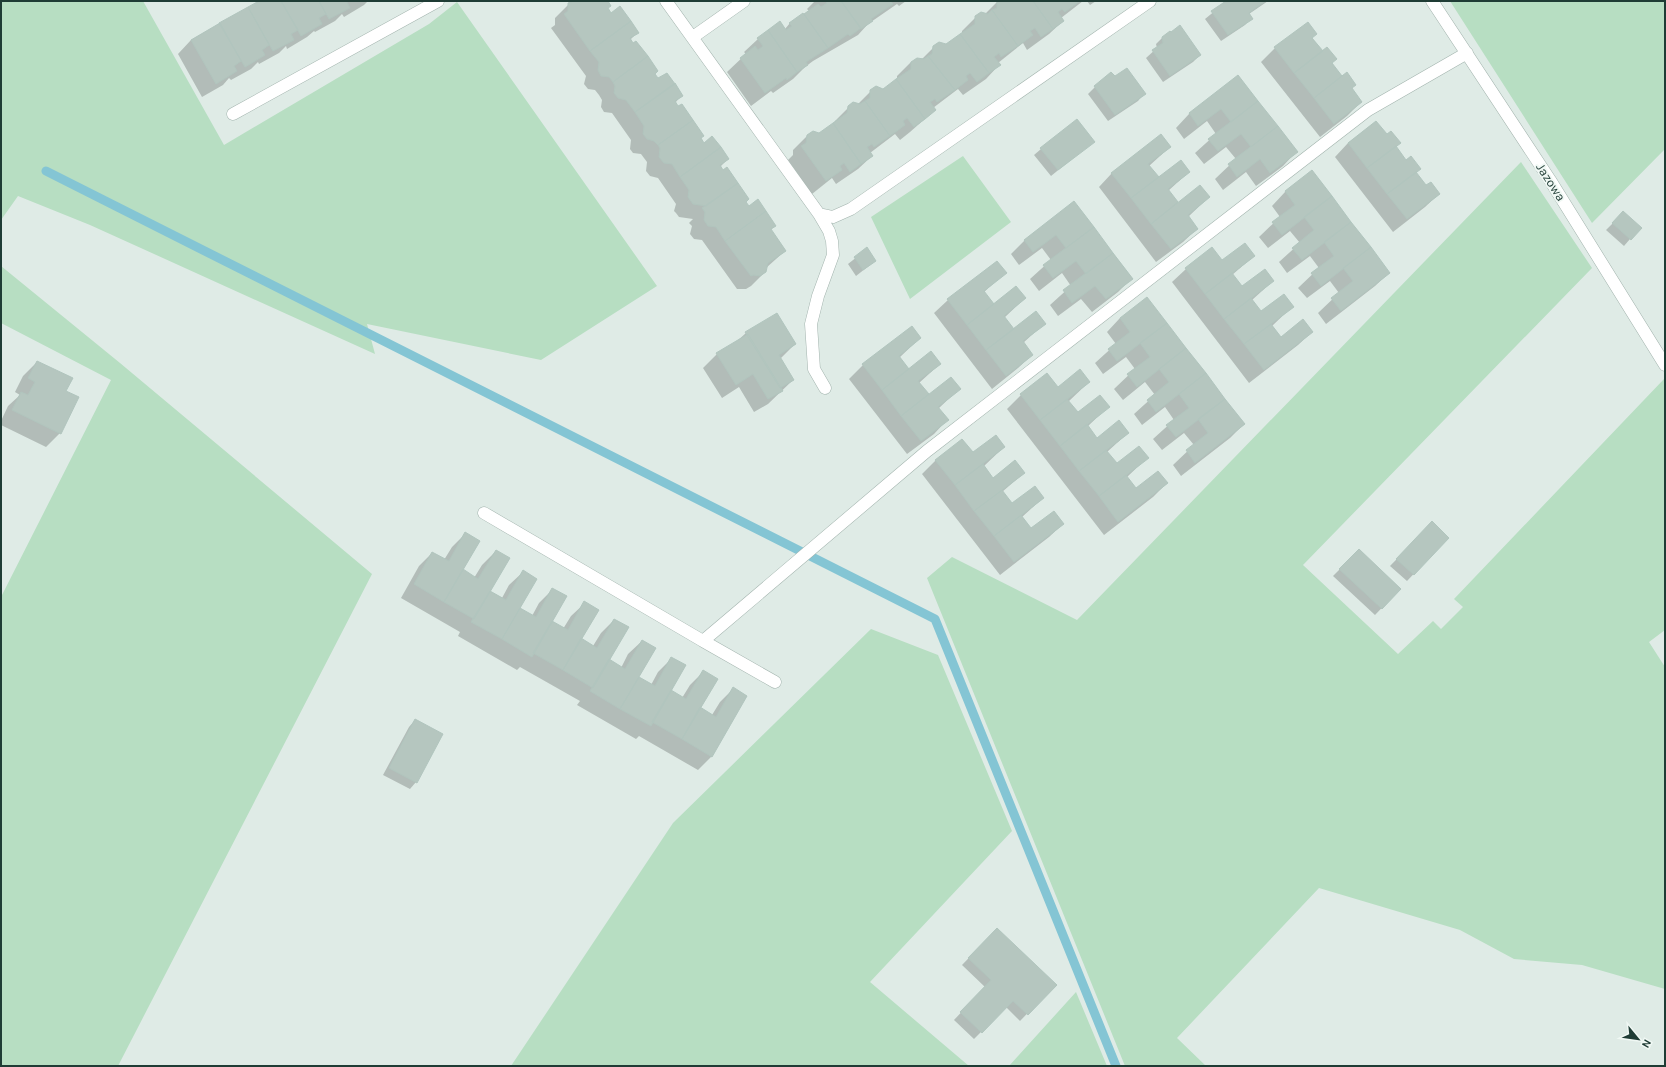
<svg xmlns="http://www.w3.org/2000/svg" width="1666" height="1067" viewBox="0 0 1666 1067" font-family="Karla,sans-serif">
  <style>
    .green { fill: #b7dec2 }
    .shadow { fill: #0003 }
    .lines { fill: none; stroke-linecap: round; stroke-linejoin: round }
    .stream { stroke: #84c5d4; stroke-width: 9 }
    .building { fill: #b5c6bf; stroke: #b1c5be }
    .minor-casing { stroke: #a2b3ad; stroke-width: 13 }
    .minor { stroke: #fff; stroke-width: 12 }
    .labels { text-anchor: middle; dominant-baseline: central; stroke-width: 3.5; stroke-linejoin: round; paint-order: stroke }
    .street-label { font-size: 13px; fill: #1f3c35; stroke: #f0f8f4 }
  </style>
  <rect width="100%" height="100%" fill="#dfebe6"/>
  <!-- green -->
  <path class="green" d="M1,1H143L224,145L429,24L457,2L657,286L541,360L367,324L375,354L90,225L18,196L1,220Z
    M1450,1H1665V149L1592,223Z
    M963,156L1011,222L910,299L871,217Z
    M1521,162L1592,268L1303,565L1398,654L1433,621L1441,629L1463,607L1454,599L1664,379L1665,381V630L1649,642L1665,667V989L1582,965L1514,959L1460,930L1319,888L1177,1038L1206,1066H1125L927,578L952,557L1077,620Z
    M1,266L120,363L372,574L118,1066H1V597L111,380L1,323Z
    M871,629L938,655L1012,831L870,982L969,1066H511L673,823Z
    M1076,992L1107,1066H1009Z"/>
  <!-- shadow -->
  <path class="shadow" d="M261,1H368L364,5L344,17L342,14L335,21L315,32L314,31L307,37L287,49L286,46L279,53L259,64L258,62L251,69L231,80L229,78L223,85L202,97L178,54L191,40Z
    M584,1H607V9L611,14L638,32L630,40L658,80L682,95L675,103L703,144L728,159L720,167L745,202L749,207L775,226L770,230L785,251L766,268L765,272L751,286L746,289H737L702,240L694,239L690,234L692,226L689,223L693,219L679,217L676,213L674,211L676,204L658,178L650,176L646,171L647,162L641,154L633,153L630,149L631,140L612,113L604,112L601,107L602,100L599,95L595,90L588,89L584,84L586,76L551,28L555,25V18L569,4Z
    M815,1H906L899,6L897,4L868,24L858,35L813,61L805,67L793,79L773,93L771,91L751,106L727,72L746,54L744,52L758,39L785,29L790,23L809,11L807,9Z
    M998,1H1083L1061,18L1063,21L1049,34L1027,50L1023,43L998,63L999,65L986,79L963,95L958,89L933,108L935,110L910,132L900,140L895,134L870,153L872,156L858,169L836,184L832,178L812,194L788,160L793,155V150L807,136L819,134L834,124L835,121L849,107L858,104L871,91L883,90L897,80V76L911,62L921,60L934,47L946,45L962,34V31L976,17L985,14Z
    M1087,1H1096L1090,5Z
    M1227,1H1268L1249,14L1251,18L1245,25L1221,41L1205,19Z
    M1162,38L1200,55L1193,62L1163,82L1146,58L1157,48L1156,44Z
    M1312,38L1361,102L1347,116L1320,137L1261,62L1275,48Z
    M1238,76L1296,152L1283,166L1256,186L1246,172L1223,190L1215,179L1236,159L1226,147L1204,164L1195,153L1216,134L1207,121L1184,139L1176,128L1189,114Z
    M1095,87L1144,94L1138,101L1108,121L1088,94Z
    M1376,122L1426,187L1439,194L1425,207L1393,232L1335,157L1348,143Z
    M1094,141L1051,176L1034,155L1041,149Z
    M1170,147L1149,166L1158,178L1189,172L1168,191L1178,204L1209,197L1188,217L1197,229L1183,242L1156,262L1099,187L1112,173Z
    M1311,172L1389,273L1375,286L1326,324L1318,313L1339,293L1330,281L1307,298L1298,288L1319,268L1310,256L1287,273L1279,262L1300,243L1290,231L1268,248L1259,237L1280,217L1272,206L1285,192Z
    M1074,203L1132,278L1118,292L1092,312L1081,299L1058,316L1050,305L1071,286L1062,273L1039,291L1030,279L1051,260L1042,248L1019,265L1011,254L1025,240Z
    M1617,219L1630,239L1624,246L1606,230Z
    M867,249L875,261L856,276L848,264Z
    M1254,256L1232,275L1241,287L1273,281L1252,300L1261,313L1293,306L1272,326L1281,338L1312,332L1298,345L1249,383L1172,282L1186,269Z
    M1005,273L984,292L993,305L1025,298L1004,318L1013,330L1044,324L1023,343L1032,355L1018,368L992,389L934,313L948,300Z
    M1120,318L1244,424L1230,438L1181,476L1173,465L1194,445L1184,433L1162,450L1153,439L1174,420L1165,407L1142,425L1134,414L1155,395L1145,382L1123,400L1114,389L1135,369L1126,357L1103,374L1095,363L1116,344L1107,332Z
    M746,333L795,344L780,359L793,380L768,404L754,412L739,387L722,398L703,368L717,354L736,342Z
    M920,338L899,358L909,370L940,364L919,383L928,396L959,389L938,409L947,420L934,434L907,454L849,379L863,365Z
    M37,362L64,392L60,433L46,447L1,425V421L8,406L20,395L15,392L23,376Z
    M1089,382L1068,402L1077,414L1108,407L1087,427L1097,439L1128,433L1107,452L1116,464L1147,458L1126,478L1136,490L1167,483L1153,497L1104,535L1007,409L1021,395Z
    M1004,447L983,467L992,479L1024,473L1002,492L1012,504L1043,498L1022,517L1031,529L1063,524L1049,537L1000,575L922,474L936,460Z
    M1432,523L1448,538L1407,581L1390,566Z
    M466,533L462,570L474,578L482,565L496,551L489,591L502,598L509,585L523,572L519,609L532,616L539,603L553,589L551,622L563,629L571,616L585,603L581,639L593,646L601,633L614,620L608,660L621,668L628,654L642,641L638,678L651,685L658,672L672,658L670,691L682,698L690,685L704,671L699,708L712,715L720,702L733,689L712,756L698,770L639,736L636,739L577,705L580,701L520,667L517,670L458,636L460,632L401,598L419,566L432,553L444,560L452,547Z
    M1359,550L1400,589L1375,615L1333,576Z
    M415,720L416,782L410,789L383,775L409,727Z
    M997,929L1055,985L1020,1021L1006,1007L974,1039L954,1020L985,987L962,965Z"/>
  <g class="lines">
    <!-- stream -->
    <path class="stream" d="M46,171L935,619L1116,1066"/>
  </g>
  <!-- building -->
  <path class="building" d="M259,1H281L298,30L291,34L294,40L273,51L248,7Z
    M281,1H319L326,14L319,18L322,24L301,36Z
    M319,1H348L347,2L350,8L329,19Z
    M573,1H608L611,6L608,8L611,13L620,6L631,21L590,51L564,14L568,11V3Z
    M825,1H841L861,28L850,36L848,34L828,48L804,14L818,4L821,7L827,3Z
    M841,1H890L893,4L871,19L873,21L861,29Z
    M997,1H1033L1053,29L1041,37L1035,28L1030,31L1033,35L1018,46L992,10L997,8Z
    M1033,1H1080L1065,12L1062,9L1058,12L1064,21L1053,29Z
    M1226,1H1266L1249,13L1253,19L1228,35L1211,11Z
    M248,7L269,45L262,50L265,55L245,67L219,23Z
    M992,10L1018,46L1001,57L999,53L994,57L1001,65L989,73L960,34L975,24V16L981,12L988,14Z
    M803,13L828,48L806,62L808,65L797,72L768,30L780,21L786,30L792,26L789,23Z
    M631,21L639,33L630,38L633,43L636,41L648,56L613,82L609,77L601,76L598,70L599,62L590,51Z
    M1308,22L1317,34L1312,38L1323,51L1294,73L1274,47Z
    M220,23L241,61L234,66L237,71L216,84L191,40Z
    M1180,25L1201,55L1170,76L1152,50L1163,43L1162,37L1170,31L1171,32Z
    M768,30L797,72L787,80L786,78L765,93L740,58L755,46L758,50L763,46L757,38Z
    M960,34L989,73L977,82L970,73L966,76L968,80L955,90L928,56L932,54L933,46L939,42L946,44Z
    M1327,47L1337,59L1332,63L1342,76L1314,98L1294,73Z
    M648,56L658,71L655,74L658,78L667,73L675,84L635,112L626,100L618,98L614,93L615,86L613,82Z
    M928,56L955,90L937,102L935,99L930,102L936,110L925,119L896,79L911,69V62L917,58L924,59Z
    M1127,68L1146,94L1115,115L1094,86L1111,72L1115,76Z
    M1347,72L1356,85L1352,88L1362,102L1334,124L1314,98Z
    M1238,75L1258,101L1231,122L1221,109L1198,126L1189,113Z
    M896,79L925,119L914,127L907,118L903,121L905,125L890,136L865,101L870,98V90L876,86L883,89Z
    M675,83L683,96L675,101L678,106L682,104L693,120L658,145L654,141L647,139L643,134L644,126L635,112Z
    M865,101L890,136L874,147L872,144L867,147L873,156L861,164L833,123L847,113L848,106L853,102L860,104Z
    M1258,101L1278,126L1251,147L1241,134L1218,151L1208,139Z
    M1077,119L1095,142L1058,170L1040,148Z
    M693,120L704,136L701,138L704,143L712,136L721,147L680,177L672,164L664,163L659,157L660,148L658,145Z
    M1376,121L1387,134L1391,131L1401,143L1367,168L1348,143Z
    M833,123L861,164L850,172L844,163L840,166L842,170L826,181L801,146L806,143L807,135L813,131L819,133Z
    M1278,126L1298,152L1270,173L1260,159L1237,177L1228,164Z
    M1161,134L1171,147L1148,164L1159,177L1131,198L1111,173Z
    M1396,146L1406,160L1411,156L1421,169L1387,194L1367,168Z
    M721,147L729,159L720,165L723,170L727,167L738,183L706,206L693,204L688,197L689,190L680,177Z
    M1181,160L1190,172L1168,189L1178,202L1151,224L1131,198Z
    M1312,170L1332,196L1282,235L1272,222L1295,205L1285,191Z
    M1416,172L1426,185L1431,182L1440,194L1407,219L1387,194Z
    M738,183L749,199L746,202L749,206L758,199L766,211L725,241L716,227L708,226L704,220L705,212L702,208Z
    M1200,185L1210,197L1188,215L1198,229L1171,249L1151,224Z
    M1332,196L1351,222L1302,260L1292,248L1314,230L1304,217Z
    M1074,201L1094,227L1066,248L1056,235L1033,252L1024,240Z
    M766,211L776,226L771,229L786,251L768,263L766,272L760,276L753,275L751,276L725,241Z
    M1623,211L1642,228L1631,240L1612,223Z
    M1351,222L1371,247L1321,286L1311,273L1334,256L1324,242Z
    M1094,227L1113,253L1086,274L1076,261L1053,278L1043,265Z
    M1245,243L1255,256L1205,294L1185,268L1212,247L1222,260Z
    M867,247L876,261L863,270L854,257Z
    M1371,247L1390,273L1341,311L1331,298L1353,281L1343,268Z
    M1113,253L1133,279L1106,299L1095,286L1072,303L1063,290Z
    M997,261L1007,273L984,291L994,304L967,325L947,299Z
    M1265,269L1274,281L1224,319L1205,294L1232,273L1242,286Z
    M1016,286L1026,298L1004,316L1014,329L986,350L967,325Z
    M1284,294L1294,307L1244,344L1224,319L1251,298L1261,311Z
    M1147,297L1167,323L1117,361L1108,349L1130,332L1120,318Z
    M1036,311L1046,324L1023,341L1033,355L1006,376L986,350Z
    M777,313L796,344L779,355L794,380L780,388L745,332Z
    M1303,319L1313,332L1264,370L1244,344L1271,324L1281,337Z
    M1167,323L1186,348L1137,387L1127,374L1150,357L1140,343Z
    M912,326L921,338L899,356L909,369L882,390L862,364Z
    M748,334L783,391L768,399L753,374L736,385L716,353Z
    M1186,348L1206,373L1156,412L1147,400L1169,382L1159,369Z
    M931,351L941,364L918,381L929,394L901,416L882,390Z
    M37,361L73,378L66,391L79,397L61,434L12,410L21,392L28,395L35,382L28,378Z
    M1080,369L1090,382L1040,420L1020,394L1047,373L1058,387Z
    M1206,373L1225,399L1176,437L1166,425L1189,408L1179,394Z
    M951,377L961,389L938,407L949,420L921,441L901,416Z
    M1100,395L1110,407L1060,446L1040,420L1067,399L1078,412Z
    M1225,399L1245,424L1195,463L1186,450L1208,433L1198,419Z
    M1119,420L1129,433L1079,471L1060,446L1087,424L1097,438Z
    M996,435L1005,447L955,485L935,460L962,439L973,452Z
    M1139,446L1149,458L1099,496L1079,471L1106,450L1117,463Z
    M1015,460L1025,473L974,511L955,485L983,464L993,478Z
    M1158,471L1168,483L1118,522L1099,496L1126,475L1136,488Z
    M1035,486L1044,498L994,536L974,511L1002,490L1012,503Z
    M1054,511L1064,524L1014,562L994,536L1021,515L1031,528Z
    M1432,521L1449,538L1414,575L1396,559Z
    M465,532L480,541L444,602L414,584L432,552L449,561Z
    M1359,549L1401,589L1382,609L1339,569Z
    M496,550L510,558L474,619L444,602L463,569L478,579Z
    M523,570L537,579L502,639L471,622L490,591L506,600Z
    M552,588L567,596L532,657L502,639L520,608L536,617Z
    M584,601L599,610L563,670L533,653L552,621L568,630Z
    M614,619L629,627L593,688L563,670L581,638L597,648Z
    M642,640L656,648L620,709L590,691L609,659L625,669Z
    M671,657L686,665L651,726L620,709L639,677L655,686Z
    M703,670L718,679L682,739L652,722L671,690L686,699Z
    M733,687L747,696L712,757L682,739L700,707L716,717Z
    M415,719L443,734L417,783L389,768Z
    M997,928L1057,985L1028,1015L1013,1001L982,1033L960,1012L991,980L968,958Z"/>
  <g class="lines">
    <!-- minor casing -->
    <g class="minor-casing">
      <path id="minor" d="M666,1L819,214L833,217L851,209L1150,1
        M1432,1L1550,180L1665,365
        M693,37L744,1
        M233,114L438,1
        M819,214L829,231L832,241L833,255L818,296L811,324L814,369L825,388
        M484,513L703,641L927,451L1368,110L1467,53
        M703,641L775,682"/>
    </g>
    <!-- minor -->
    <use href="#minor" class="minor"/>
  </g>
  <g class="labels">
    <!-- street labels -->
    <g class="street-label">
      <text transform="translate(1551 182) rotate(57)">Jazowa</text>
    </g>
  </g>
  <!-- border -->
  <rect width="1666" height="1067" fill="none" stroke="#1f3c35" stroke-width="4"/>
  <!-- north arrow -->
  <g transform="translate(1638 1039) rotate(119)" stroke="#f0f8f4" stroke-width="3" paint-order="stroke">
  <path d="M0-3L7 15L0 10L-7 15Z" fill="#1f3c35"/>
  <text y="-6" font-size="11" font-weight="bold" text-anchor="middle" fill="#1f3c35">N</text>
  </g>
</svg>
